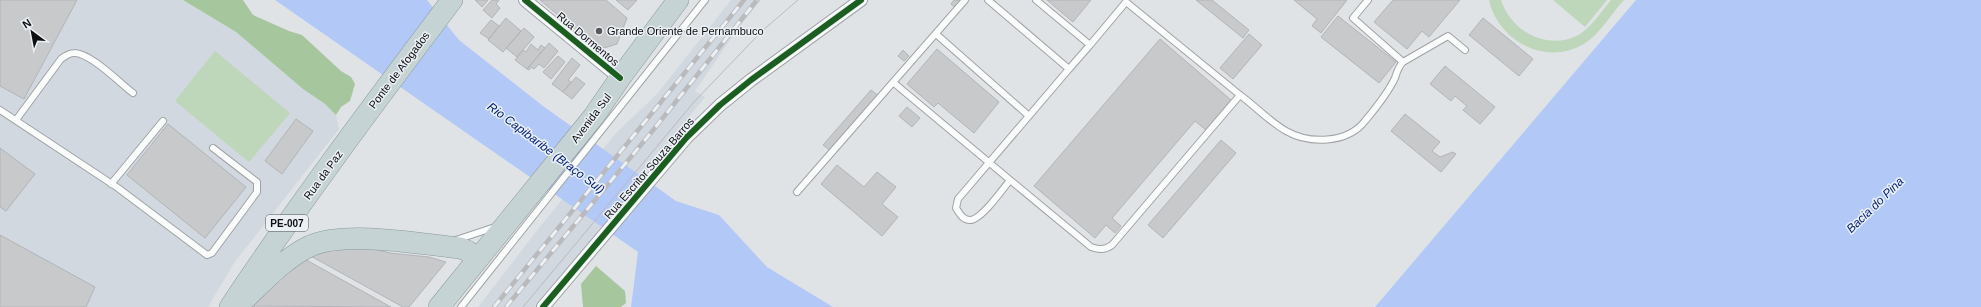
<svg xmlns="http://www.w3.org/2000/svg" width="1981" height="307" viewBox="0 0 1981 307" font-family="Arial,sans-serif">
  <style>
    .built { fill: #d1d8e0 }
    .green { fill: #bed6b9 }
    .forest { fill: #a6c69e }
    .water { fill: #b2c9f7 }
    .building { fill: #c7c9cb; stroke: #b2b4b7 }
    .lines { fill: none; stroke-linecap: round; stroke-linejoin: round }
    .lane-casing { stroke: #a0a3a5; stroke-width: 8 }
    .street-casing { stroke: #a0a3a5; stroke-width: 14 }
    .highway-casing { stroke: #8a9a9c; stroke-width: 22 }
    .lane { stroke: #fafbfb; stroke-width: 6 }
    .street { stroke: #fafbfb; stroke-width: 12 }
    .highway { stroke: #c5d3d4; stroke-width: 21 }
    .tram { stroke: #bababc; stroke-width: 1 }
    .rail-casing { stroke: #bababc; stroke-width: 4.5 }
    .rail { stroke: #ebf0f5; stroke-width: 3; stroke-dasharray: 9; stroke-linecap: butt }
    .cycleway-casing { stroke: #ebf0f5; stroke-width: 8 }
    .cycleway { stroke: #1b5e20; stroke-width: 6 }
    .poi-dot { fill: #58595c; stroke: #ebf0f5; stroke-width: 1.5 }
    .labels { text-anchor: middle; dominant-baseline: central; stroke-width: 3; stroke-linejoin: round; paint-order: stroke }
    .shield { fill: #ebf0f5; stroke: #505255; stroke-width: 1 }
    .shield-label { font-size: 10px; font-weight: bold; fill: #0e0f11 }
    .poi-label { font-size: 11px; fill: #0e0f11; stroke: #ebf0f5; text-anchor: start }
    .street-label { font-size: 11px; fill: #0e0f11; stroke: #ebf0f5 }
    .water-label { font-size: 12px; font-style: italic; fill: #042179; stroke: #ebf0f5 }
  </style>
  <rect width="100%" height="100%" fill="#e0e3e6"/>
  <!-- built -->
  <path class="built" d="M0,0H183L236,32L303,89L325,104L336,115L339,129L234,263L208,307H0Z
    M731,0H761L737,30L695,91L705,97L562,276L535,307H478L535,233L617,132L657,94Z"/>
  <!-- green -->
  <path class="green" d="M1489,0H1501C1511,32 1549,52 1580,34C1592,26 1602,11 1611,0H1624C1611,14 1599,36 1582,45C1544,66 1498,40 1489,0Z
    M1553,0H1607L1585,27Z
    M215,51L290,113L249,162L175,101Z"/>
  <!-- forest -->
  <path class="forest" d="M183,0H243L253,15L289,31L302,35L341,71L351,77L355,84L350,101L341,107L336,115L325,104L303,89L236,32Z
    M596,266L625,291L626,303L621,307H583L581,284Z"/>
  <!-- water -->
  <path class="water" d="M275,0H427L459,40L543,106L676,201L719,215L767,267L833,307H631L638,252Z
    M1636,0H1981V307H1375Z"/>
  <!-- building -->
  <path class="building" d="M0,0H77L24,99L0,86Z
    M475,0H488L482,7Z
    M492,0H499L496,4L500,8L492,18L483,10Z
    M540,0H606L627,18L617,44L604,48L596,47Z
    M616,0H637L628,10Z
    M954,0H964L957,9L951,4Z
    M1047,0H1091L1073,22Z
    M1196,0H1212L1249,30L1243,38Z
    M1294,0H1347L1321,33L1312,26L1317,19Z
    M1393,0H1460L1429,37L1422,31L1407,49L1374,22Z
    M1338,16L1396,62L1379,83L1321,37Z
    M506,18L521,31L503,52L488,40Z
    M1483,18L1533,59L1519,76L1469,35Z
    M491,20L499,26L489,39L480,33Z
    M524,28L534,37L517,57L506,48Z
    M1249,34L1262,45L1233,79L1220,68Z
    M1160,39L1231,100L1206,130L1195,121L1112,218L1121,226L1115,233L1106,225L1095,238L1034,186Z
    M549,43L558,51L544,68L539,64L534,69L531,67L529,70L527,69Z
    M531,44L538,50L541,45L545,48L527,69L515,60L523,50L526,52Z
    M937,49L999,102L974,133L938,103L934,107L907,84Z
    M903,50L909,56L904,61L898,56Z
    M558,56L565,62L551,79L543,72Z
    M572,58L580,65L568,80L571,82L563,92L552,84Z
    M1445,66L1495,107L1480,124L1463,110L1467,106L1455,96L1451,101L1430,84Z
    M576,77L585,84L572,99L563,92Z
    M871,90L880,97L832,152L823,145Z
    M907,107L920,118L912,127L899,116Z
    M1405,114L1440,142L1432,151L1440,157L1453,152L1456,154L1441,172L1391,131Z
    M296,119L313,131L282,174L265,161Z
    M168,124L246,187L205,238L127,175Z
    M1221,140L1236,153L1163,238L1148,225Z
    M0,148L35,174L6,211L0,207Z
    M837,165L864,187L877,172L896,187L882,204L898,217L882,236L821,184Z
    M0,235L95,287L86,307H0Z
    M360,245L390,253L429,257L446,262L409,307H403L307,254Z
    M301,257L391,307L250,306Z"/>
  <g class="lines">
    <!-- lane casing -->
    <g class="lane-casing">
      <path id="lane" d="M988,0L1069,69L958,199L956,208C960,214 963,220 970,220C981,220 1003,189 1010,180L1091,247C1100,250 1105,250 1112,245L1240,95L1126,2L1090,45L1036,0
        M1368,0L1353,18L1403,62
        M936,34L1029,116
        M1069,69L1090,45
        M894,83L1010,180
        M1240,95C1255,106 1270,122 1286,131C1309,144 1347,144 1365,121C1375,109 1388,93 1395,78C1397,72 1398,67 1403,62L1448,36L1465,50
        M0,110L118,188L207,255L212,253L257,192V182L213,148
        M16,120L61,59C65,56 69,53 74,53C89,52 120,83 133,93
        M111,184L163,121
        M797,192L965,0
        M456,240L495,227
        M461,307L705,0"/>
    </g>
    <!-- street casing -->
    <g class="street-casing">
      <path id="street" d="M525,0L620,78
        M543,307L686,138L720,105L751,80L861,0"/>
    </g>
    <!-- highway casing -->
    <g class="highway-casing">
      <path id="highway" d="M246,298C265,280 285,258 310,246C347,230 419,244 460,248C469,251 473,253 475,263
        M230,307C300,202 376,101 452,0
        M439,307L594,116L620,78L678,0"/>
    </g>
    <!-- lane -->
    <use href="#lane" class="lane"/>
    <!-- street -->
    <use href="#street" class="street"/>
    <!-- highway -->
    <use href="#highway" class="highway"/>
    <!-- tram -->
    <path class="tram" d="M523,307L694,102L762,31L798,0"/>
    <!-- rail casing -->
    <g class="rail-casing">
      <path id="rail" d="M494,307L744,0
        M506,307L650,134L757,0"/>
    </g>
    <!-- rail -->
    <use href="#rail" class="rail"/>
    <!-- cycleway casing -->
    <g class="cycleway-casing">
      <path id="cycleway" d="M525,0L620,78
        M543,307L686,138L720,105L751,80L861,0"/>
    </g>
    <!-- cycleway -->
    <use href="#cycleway" class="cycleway"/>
  </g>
  <!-- markers -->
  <circle class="poi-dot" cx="599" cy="31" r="4"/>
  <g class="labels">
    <!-- shield labels -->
    <rect class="shield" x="266" y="215" width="42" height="16" rx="3"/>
    <g class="shield-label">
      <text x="287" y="223">PE-007</text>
    </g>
    <!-- poi labels -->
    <g class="poi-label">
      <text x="607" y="31">Grande Oriente de Pernambuco</text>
    </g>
    <!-- street labels -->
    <g class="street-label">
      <text transform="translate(588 39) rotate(40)">Rua Dormentos</text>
      <text transform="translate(399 70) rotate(-53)">Ponte de Afogados</text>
      <text transform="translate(591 118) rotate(-53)">Avenida Sul</text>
      <text transform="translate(649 168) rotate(-49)">Rua Escritor Souza Barros</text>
      <text transform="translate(323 175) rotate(-54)">Rua da Paz</text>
    </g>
    <!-- water labels -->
    <g class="water-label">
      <text transform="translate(546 148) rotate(37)">Rio Capibaribe (Braço Sul)</text>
      <text transform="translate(1875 205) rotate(-44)">Bacia do Pina</text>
    </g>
  </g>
  <!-- north arrow -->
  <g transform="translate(32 32) rotate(328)" stroke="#ebf0f5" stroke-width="3" paint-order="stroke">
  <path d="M0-3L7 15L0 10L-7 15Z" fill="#0e0f11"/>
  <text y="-6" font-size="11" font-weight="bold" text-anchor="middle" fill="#0e0f11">N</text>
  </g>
</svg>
